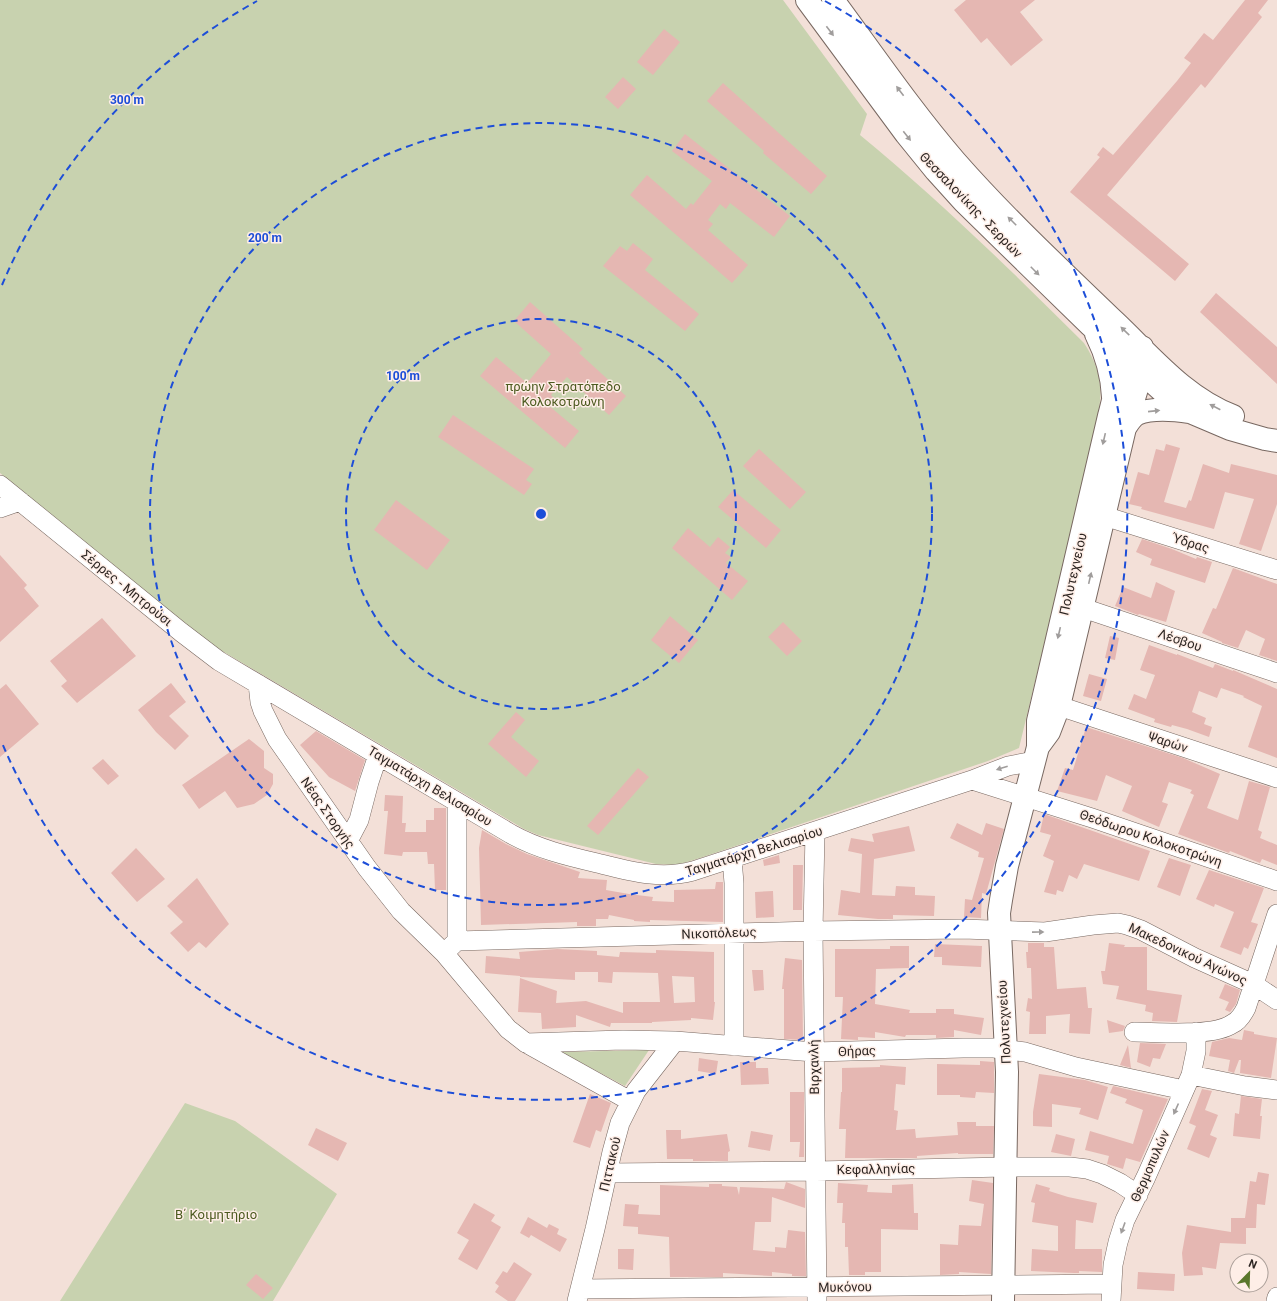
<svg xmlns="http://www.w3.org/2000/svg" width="1277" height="1301" viewBox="0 0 1277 1301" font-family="Roboto,sans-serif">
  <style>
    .green { fill: #c8d2af }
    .building { fill: #e5b7b2; fill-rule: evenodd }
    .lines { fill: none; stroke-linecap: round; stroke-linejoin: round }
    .minor-casing { stroke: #786861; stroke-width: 20 }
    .major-casing { stroke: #786861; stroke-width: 24 }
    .minor { stroke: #fff; stroke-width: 19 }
    .major { stroke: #fff; stroke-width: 22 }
    .oneway { fill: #a09d9c }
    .ring { fill: none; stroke: #1d4ed8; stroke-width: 2; stroke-dasharray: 7 5 }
    .labels { text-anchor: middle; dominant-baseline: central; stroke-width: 3; stroke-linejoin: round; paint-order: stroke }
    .street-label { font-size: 13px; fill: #2c2522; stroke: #feeee7 }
    .park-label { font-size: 13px; fill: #4c5a1f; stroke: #feeee7 }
    .centre { fill: #1d4ed8; stroke: #feeee7; stroke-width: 2 }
    .ring-label { font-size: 12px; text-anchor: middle; font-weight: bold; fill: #1d4ed8; stroke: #feeee7; stroke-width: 3; stroke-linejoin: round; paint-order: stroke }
  </style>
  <rect width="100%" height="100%" fill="#f3e0d8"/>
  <!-- green -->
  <path class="green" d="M0,0H783L867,114L860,135C939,200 1012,271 1084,343C1106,377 1102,399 1094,437L1019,748L988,761L700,858L677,865L656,864L538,835L524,829L217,648L169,611L0,473Z
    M649,1050L625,1086L561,1052Z
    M185,1103L235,1121L337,1194L273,1301H60Z"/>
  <!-- building -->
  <path class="building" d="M966,0H1035L1020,12L1043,40L1011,66L987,38L981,43L954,10Z
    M1245,0H1268L1258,13L1262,17L1205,88L1201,84L1107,195L1189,264L1175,281L1070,192L1100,157L1097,155L1103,147L1113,155L1177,81L1191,63L1184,58L1204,33L1213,40Z
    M664,29L680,42L653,75L637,62Z
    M623,77L636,89L618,109L605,97Z
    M723,83L827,176L811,194L763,153L764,151L707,101Z
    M685,134L790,216L774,237L730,203L726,209L720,204L708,220L713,224L708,230L748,265L732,283L630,195L647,175L686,209L691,203L693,205L712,181L672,151Z
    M633,243L653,259L645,270L699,314L685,331L603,266L620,246L627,251Z
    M1216,293L1277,347V384L1200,312Z
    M530,302L583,349L579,353L626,396L609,415L567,377L551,395L554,398L548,405L579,431L565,448L480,376L496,357L527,383L551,354L514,321Z
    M453,415L534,469L526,480L532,484L524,495L438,437Z
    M1166,444L1180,448L1164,502L1186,508L1189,500L1191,501L1203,464L1229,473L1231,464L1277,475V504L1261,551L1239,544L1254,499L1225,492L1214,529L1141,509L1142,507L1129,504L1138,472L1149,475L1156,449L1164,451Z
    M759,449L806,492L790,509L743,466Z
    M733,490L781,530L766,548L718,507Z
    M396,500L450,540L427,570L374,530Z
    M688,528L710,547L718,537L730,547L725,553L731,557L726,563L748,581L732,600L672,548Z
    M1142,539L1172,549L1196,559L1197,557L1212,562L1205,583L1150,565L1152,559L1136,552Z
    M0,555L27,585L24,588L39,606L0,642Z
    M1233,568L1277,584V661L1259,655L1265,639L1246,630L1238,648L1222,643V642L1202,633L1213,608L1216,609Z
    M1156,582L1175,591L1166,622L1139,614L1138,615L1115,606L1123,587L1151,598Z
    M670,616L698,640L679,663L651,640Z
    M102,618L136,656L77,703L61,686L67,681L50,661Z
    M783,622L802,641L787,656L768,637Z
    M1110,636L1119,638L1115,660L1105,658Z
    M1149,645L1177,655V654L1213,668L1215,664L1233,671V670L1277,689V758L1248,747L1262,706L1243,697L1244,696L1221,688L1217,698L1199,691L1192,712L1206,718L1204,724L1212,727L1209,737L1187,729L1172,725L1171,727L1154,722L1155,719L1128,709L1134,694L1146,699L1155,675L1140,670Z
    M1089,674L1107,679L1101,701L1083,696Z
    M171,683L186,702L169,716L189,736L175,750L156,732L138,710Z
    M6,684L39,724L0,757V689Z
    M516,712L525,720L511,737L539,761L526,777L488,744Z
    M1086,727L1183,758L1220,774L1207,808L1238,820L1249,781L1270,787L1258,830L1262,832L1260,838L1277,845V865L1262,859L1260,863L1230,851L1229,853L1178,834L1194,795L1190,793L1192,790L1169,782L1162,802L1168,804L1159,827L1122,811L1132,786L1106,775L1097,801L1057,791L1065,768L1073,770Z
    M316,731L365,760L355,791L329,777L300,745Z
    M249,739L264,751V768L273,774V784L267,795L254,804L237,808L225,791L199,809L182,785Z
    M103,759L119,776L108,785L92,768Z
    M638,768L649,777L598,835L587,826Z
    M385,795L403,796L402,823H406L405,832H426V820H434V808H446V890H435L434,864H428L427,852H403L402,856L384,854L388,811H384Z
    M1044,814L1150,851L1139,881L1084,864L1077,879L1069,875L1063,892L1057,890L1056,895L1044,892L1054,861L1043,856L1051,835L1040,832Z
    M957,823L982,835L986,823L1004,829L986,894L982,893L981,918L964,917L965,899L972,900L984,858L978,857L979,852L950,838Z
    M909,826L915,851L874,859L872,895L895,896L896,886L915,887V895L935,896L934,916L893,915V919H878L838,915L841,890L860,893L862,854L848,851L851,838L874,842L872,834Z
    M482,830L506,844L527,854L580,872L578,878L607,880L606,890L629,894L653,897L652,901L674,902V890L715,889L716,882H723V922L650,920V922L634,921V920L609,915L608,919H596V926H577V922L481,925L479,848Z
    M136,848L165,879L137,902L111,873Z
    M779,855L780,863L764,866L763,860Z
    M1169,858L1191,865L1180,896L1157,887Z
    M793,865H803L802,910H793Z
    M1209,870L1264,888L1251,922L1258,924L1248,949L1244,947L1241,955L1220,947L1234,912L1215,904L1214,907L1196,899Z
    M197,878L229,924L206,948L199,942L188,952L170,933L183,922L167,906Z
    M773,891L774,917L756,918L755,892Z
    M1028,943H1044V947H1054L1057,989L1086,987L1088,1008H1092L1090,1034L1069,1033L1070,1014L1046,1016V1034H1029L1030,1012L1026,1011L1028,998L1032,999L1031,968H1027L1026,952H1028Z
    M1109,943L1125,945L1124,947H1147V990L1182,995L1177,1022L1152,1021L1153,1013L1145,1011L1146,1005L1116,999L1119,986L1103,984L1101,971H1105Z
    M935,944L982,946L981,967L942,965V957H934Z
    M890,946H909V968L876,969L875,1004L910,1010L909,1013H936V1009H954V1014L984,1018L981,1035L954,1030V1037L936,1038V1035H906L905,1037L875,1032V1038L858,1037V1040L841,1039L843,997H835V949H890Z
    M557,949L597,951V955L619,957L620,952L656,953V950L714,952V1002H715L713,1020L691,1018V1020L652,1022V1023H611L610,1027L576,1015V1027L542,1029L541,1013L518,1012L520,978L557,991L556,1003L586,1001L623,1013V1002H660L658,973L613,972L612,983L598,982V972H575V980L520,977V976L485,973L486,956L520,959L519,952ZM672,976L694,977L695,1002L674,1003Z
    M785,958L802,960L803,1040L784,1039V989H782Z
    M752,970H763L764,990L754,991Z
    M1225,984L1240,990L1236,1004L1230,1012L1225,1010L1229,1002L1219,998Z
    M1107,1020L1125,1026L1123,1031L1109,1033Z
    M1244,1030L1254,1032V1034L1277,1038L1271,1078L1240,1073L1241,1060H1239L1234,1073L1228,1071L1230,1060L1209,1056L1212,1042L1229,1038L1242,1040Z
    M1140,1043L1166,1044L1160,1059L1153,1058L1150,1067L1137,1062Z
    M1128,1045L1131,1068L1120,1065Z
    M699,1058L718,1061L716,1074L698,1071Z
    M980,1061L994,1062V1093L976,1092L975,1098L960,1097V1095H937V1064L980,1065Z
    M740,1062H756V1068H768L769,1084L741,1085Z
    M880,1065L906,1067L905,1085L896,1084L894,1110L898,1111L896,1130L915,1129L916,1138L958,1135L957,1122H976V1126H994L993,1154H958V1153L917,1156V1158H845L846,1129H839L841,1092H842V1068L880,1067Z
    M1039,1074L1085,1080L1108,1087L1098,1120L1079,1114L1081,1108L1052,1104V1127L1033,1126V1112Z
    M1113,1086L1168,1099L1140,1162L1126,1158L1123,1169L1107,1164L1109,1156L1085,1150L1090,1131L1133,1144L1143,1110L1125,1103L1127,1099L1110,1093Z
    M1202,1089L1212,1091L1205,1110L1218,1115L1210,1135L1217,1138L1209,1158L1187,1149L1196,1126L1189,1123Z
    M790,1092H804V1157H799L800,1142H790Z
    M590,1094L611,1103L601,1132L596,1130L590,1148L573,1142Z
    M1241,1096L1262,1099L1260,1116H1262L1260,1139L1233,1136L1235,1113L1239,1114Z
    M316,1128L347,1143L338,1161L308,1145Z
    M666,1130H681V1139L727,1134L730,1151L728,1152V1161H693V1159H667Z
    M751,1131L773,1135L770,1151L748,1147Z
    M1056,1134L1075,1139L1071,1156L1051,1152Z
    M1258,1172L1269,1174L1265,1205L1257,1204L1256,1228H1246V1244L1220,1243L1216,1269L1202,1267L1203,1275L1184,1276L1182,1253L1187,1225L1231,1232V1218H1245L1250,1181L1256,1182Z
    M972,1180L993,1183L991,1274L959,1272V1274L940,1275V1244L958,1245L959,1225L981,1226L984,1204L969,1201Z
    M786,1182L805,1189V1208L772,1197L771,1222H755L753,1250L775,1252V1247L786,1248L788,1230L805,1232L806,1276H792V1274L772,1272V1276L723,1273V1277H670L669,1237L638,1234V1227L623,1226L625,1204L639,1205L638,1214L660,1215V1185L709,1187V1184H722V1186L737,1187L739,1195L740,1187L784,1189Z
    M838,1183L868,1185L867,1192L892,1193V1185L913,1184L914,1213H918V1230L881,1229V1272H865V1275H849L848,1247H845V1223H842L843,1203H837Z
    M1036,1184L1050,1188L1049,1191L1068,1197L1097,1203L1093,1223L1076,1220L1075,1249H1102V1272L1079,1271V1273H1074L1031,1271L1032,1249L1058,1251V1226L1032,1222L1035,1203L1031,1202Z
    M474,1203L495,1215L491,1221L501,1227L477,1270L458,1259L469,1240L457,1233Z
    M528,1217L547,1228L549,1224L559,1229L557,1234L567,1239L560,1252L531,1235L529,1238L520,1233Z
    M618,1249H634L633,1270L618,1269Z
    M514,1262L532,1274L515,1301H508L495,1292L499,1286L495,1283L503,1271L507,1273Z
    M1138,1272L1175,1274L1174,1291L1137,1289Z
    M256,1274L273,1288L263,1299L246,1285Z"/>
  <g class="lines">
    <!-- minor casing -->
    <g class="minor-casing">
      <path id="minor" d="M0,485L181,632L219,661L511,834C538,849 567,856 597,863C629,871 660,880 693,871L972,780L1092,818L1277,881
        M0,508L20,501
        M1104,516L1277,570
        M1083,608L1277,673
        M258,684L260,702L263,711L277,739L367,868L401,911L444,953L508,1029L526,1043L630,1101
        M1059,706L1277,778
        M972,780L1008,766L1034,761
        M815,832L813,931L817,1301
        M348,841L359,820L369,782L378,755
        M732,859L734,883V1046
        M457,941V802
        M444,953L457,941L813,931L963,929L1045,932L1093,925L1118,923L1127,925L1141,930L1195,958L1253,984L1277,1000
        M1134,1032C1158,1032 1213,1037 1232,1024C1239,1021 1243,1014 1246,1008L1277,914
        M526,1043L623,1040L675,1041L814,1052L963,1048H994L1025,1052L1076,1067L1184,1090
        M1191,1075L1245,1086L1277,1090
        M608,1173L816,1171L1006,1167H1070L1087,1169L1102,1174L1120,1183L1138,1195
        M580,1289L1111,1284
        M577,1301L595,1229L612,1152L620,1123L636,1091L675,1041
        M1111,1301L1113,1265L1118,1242L1125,1220L1146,1177L1191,1075L1196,1051V1032
        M1276,1301L1277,1297"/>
    </g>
    <!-- major casing -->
    <g class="major-casing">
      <path id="major" d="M807,0L906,134L936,171L964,202L1090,325L1161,390L1190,412L1230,429L1265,439L1277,441
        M833,0C873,54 911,110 955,161C1005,218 1061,270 1115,322C1151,356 1185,398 1233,416
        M1096,334C1106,354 1112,375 1113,397
        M1125,428C1128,423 1132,417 1137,414C1151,408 1176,410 1190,412
        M1038,747L1049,732L1059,706L1125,428L1142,372L1150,362
        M1003,1301L1007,1072L999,913L1001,900L1007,866L1038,747V721L1109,416C1112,405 1114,395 1117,385C1123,371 1132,359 1142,347"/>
    </g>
    <!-- minor -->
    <use href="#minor" class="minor"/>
    <!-- major -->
    <use href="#major" class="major"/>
  </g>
  <!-- one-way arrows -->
  <defs><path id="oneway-solid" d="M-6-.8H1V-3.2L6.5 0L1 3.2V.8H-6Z"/></defs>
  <g class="oneway">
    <use href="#oneway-solid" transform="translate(830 31) rotate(53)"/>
    <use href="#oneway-solid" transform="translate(900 91) rotate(-127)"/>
    <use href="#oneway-solid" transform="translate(907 136) rotate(52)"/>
    <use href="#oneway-solid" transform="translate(1012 221) rotate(-135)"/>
    <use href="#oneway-solid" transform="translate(1035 271) rotate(45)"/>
    <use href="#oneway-solid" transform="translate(1125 331) rotate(-136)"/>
    <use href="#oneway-solid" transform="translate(1215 407) rotate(-153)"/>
    <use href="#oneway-solid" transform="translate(1154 411) rotate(-6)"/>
    <use href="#oneway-solid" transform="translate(1104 439) rotate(103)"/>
    <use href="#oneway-solid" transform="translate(1090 578) rotate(-77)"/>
    <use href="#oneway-solid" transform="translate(1059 633) rotate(103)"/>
    <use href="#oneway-solid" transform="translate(1002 768) rotate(162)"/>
    <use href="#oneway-solid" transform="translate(1038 932) rotate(-1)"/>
    <use href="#oneway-solid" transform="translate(1176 1109) rotate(114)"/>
    <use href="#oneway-solid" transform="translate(1123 1228) rotate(110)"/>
  </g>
  <!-- distance rings -->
  <g class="ring">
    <circle cx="541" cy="514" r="195"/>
    <circle cx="541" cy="514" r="391"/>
    <path d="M2 285A586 586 0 0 1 257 1M825 1A586 586 0 1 1 2 743"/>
  </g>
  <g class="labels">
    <!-- street labels -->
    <g class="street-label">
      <text transform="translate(971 205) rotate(46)">Θεσσαλονίκης - Σερρών</text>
      <text transform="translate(1191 543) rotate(17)">Ύδρας</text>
      <text transform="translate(1073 574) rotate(-77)">Πολυτεχνείου</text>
      <text transform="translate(127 588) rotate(39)">Σέρρες - Μητρούσι</text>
      <text transform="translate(1180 640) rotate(19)">Λέσβου</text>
      <text transform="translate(1168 742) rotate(18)">Ψαρών</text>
      <text transform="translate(430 786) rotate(31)">Ταγματάρχη Βελισαρίου</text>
      <text transform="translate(328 813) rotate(55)">Νέας Στοργής</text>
      <text transform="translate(1151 838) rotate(19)">Θεόδωρου Κολοκοτρώνη</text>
      <text transform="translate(754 851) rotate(-17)">Ταγματάρχη Βελισαρίου</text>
      <text transform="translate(719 933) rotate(-2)">Νικοπόλεως</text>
      <text transform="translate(1188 954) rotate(25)">Μακεδονικού Αγώνος</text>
      <text transform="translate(1004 1022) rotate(-93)">Πολυτεχνείου</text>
      <text transform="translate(857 1051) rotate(-2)">Θήρας</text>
      <text transform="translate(814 1067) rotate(-91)">Βιρχανλή</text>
      <text transform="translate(610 1164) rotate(-77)">Πιττακού</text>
      <text transform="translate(1150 1166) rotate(-66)">Θερμοπυλών</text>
      <text transform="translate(876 1169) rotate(-1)">Κεφαλληνίας</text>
      <text transform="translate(845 1287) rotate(-1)">Μυκόνου</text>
    </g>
    <!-- park labels -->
    <g class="park-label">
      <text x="563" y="386">πρώην Στρατόπεδο<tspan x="563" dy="15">Κολοκοτρώνη</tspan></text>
      <text x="216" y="1214">Β΄ Κοιμητήριο</text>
    </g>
  </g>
  <circle cx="541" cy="514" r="6" class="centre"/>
  <g class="ring-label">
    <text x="127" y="104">300 m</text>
    <text x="265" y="242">200 m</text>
    <text x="403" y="380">100 m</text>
  </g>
  <!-- north arrow -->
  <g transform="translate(1249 1273) rotate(23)"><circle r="19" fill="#feeee7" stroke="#aa9e98"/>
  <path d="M0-3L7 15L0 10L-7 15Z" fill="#5a772c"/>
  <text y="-6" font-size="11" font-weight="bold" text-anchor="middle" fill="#2c2522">N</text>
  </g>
</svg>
